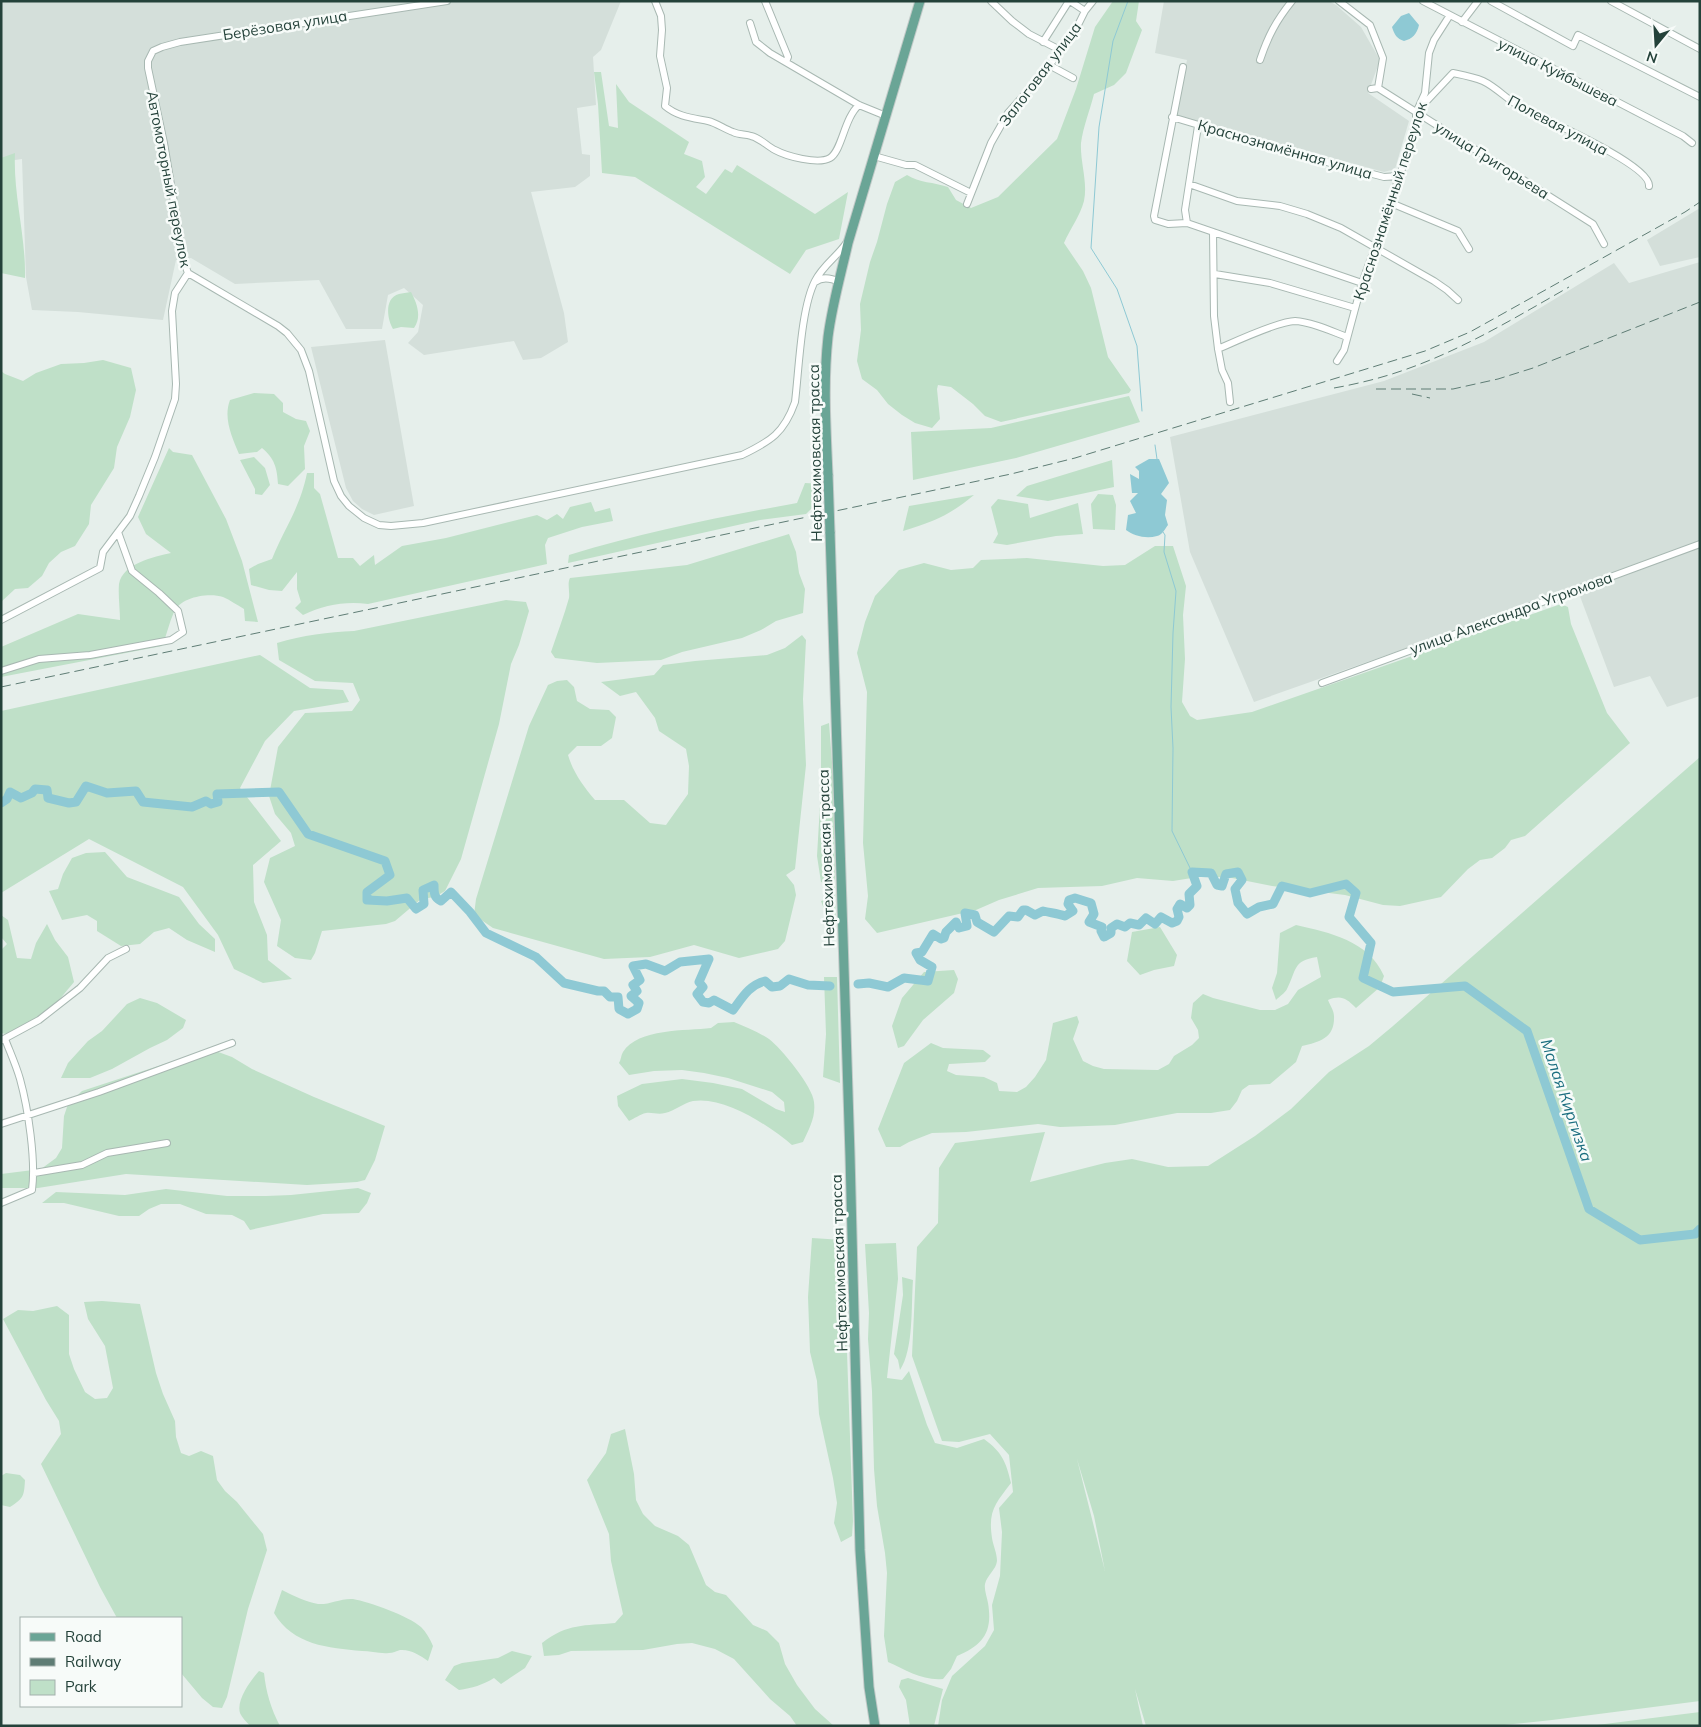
<svg xmlns="http://www.w3.org/2000/svg" width="1701" height="1727" viewBox="0 0 1701 1727" font-family="Mulish,sans-serif">
  <style>
    .built { fill: #d4dfda }
    .green { fill: #bfe0c8; fill-rule: evenodd }
    .water { fill: #8ec9d4 }
    .lines { fill: none; stroke-linecap: round; stroke-linejoin: round }
    .stream { stroke: #8ec9d4; stroke-width: 1 }
    .river { stroke: #8ec9d4; stroke-width: 9 }
    .minor-casing { stroke: #a8b8b2; stroke-width: 8 }
    .major-casing { stroke: #c2cac8; stroke-width: 11 }
    .minor { stroke: #fff; stroke-width: 6 }
    .major { stroke: #6aa596; stroke-width: 9 }
    .rail { stroke: #5f7d75; stroke-width: 1; stroke-dasharray: 10 5; stroke-linecap: butt }
    .major-bridge-casing { stroke: #c2cac8; stroke-width: 11; stroke-linecap: butt }
    .major-bridge { stroke: #6aa596; stroke-width: 9 }
    .labels { text-anchor: middle; dominant-baseline: central; stroke-width: 5; stroke-linejoin: round; paint-order: stroke }
    .street-label { font-size: 15px; fill: #24423a; stroke: #f7fbf9 }
    .water-label { font-size: 16px; font-style: italic; fill: #1c6f80; stroke: #f7fbf9 }
  </style>
  <rect width="100%" height="100%" fill="#e6efeb"/>
  <!-- built -->
  <path class="built" d="M1,1H621L601,50L593,57L596,105L577,108L582,154L590,155V176L575,187L531,192L564,313L568,342L541,358L523,360L514,341L424,355L408,343L418,332L423,305L404,288L388,295L382,329H346L319,280L235,284L191,258L176,260L163,320L78,312L32,310L26,277L22,159L1,162Z
    M1164,1H1329L1336,5L1361,27L1380,60L1368,93L1409,121L1395,169L1384,172L1175,115L1187,60L1155,53Z
    M1700,208V257L1660,266L1647,240Z
    M1700,262V696L1667,707L1650,676L1614,687L1578,591H1568L1254,702L1190,552L1170,437L1384,381L1484,342L1614,263L1629,283Z
    M385,340L414,506L374,515L362,509L353,501L346,488L311,347Z"/>
  <!-- green -->
  <path class="green" d="M1113,1H1139L1136,21L1142,30L1126,73L1114,85L1094,94C1090,110 1083,127 1081,143C1080,162 1088,182 1084,201C1080,216 1070,229 1064,243L1083,271L1091,288L1108,357L1131,390L1129,393L1001,422L985,416L973,404L951,387L938,385L937,389L940,419L932,428L915,423L902,415L888,404L877,390L862,379L857,361L861,330L860,304L870,262L877,242L887,204L895,182L907,175C919,183 934,182 948,187L956,200L971,208L998,197L1057,139L1076,89L1095,27Z
    M594,72H601L609,126L618,128L616,84L629,102L689,142L684,154L702,161L705,177L696,187L706,194L725,169L732,173L737,165L815,214L848,192L839,239L806,250L790,274L635,177L602,173L598,104Z
    M15,153C13,195 26,236 25,278L1,273V158Z
    M411,292C417,303 422,317 414,328L401,327L393,329C387,319 384,298 399,294C402,293 407,293 411,292Z
    M103,360L131,368L136,390L130,417L117,447L114,468L91,505L89,524L75,546L61,552L49,563L42,576L28,588L15,589L1,602V371L5,374L23,381L36,373L61,364L84,363Z
    M254,393L274,394L283,403V412L296,419L306,421L310,431L304,446L305,469L288,486L278,484C277,468 275,459 262,448L257,452L239,454C232,437 223,418 230,400Z
    M1129,396L1140,422L1016,458L913,480L911,432L991,428Z
    M169,448L173,452L192,455L226,519L242,561L258,622L245,621L244,609C237,605 230,600 223,597C209,592 180,597 174,612C169,623 167,634 162,646L1,677V647L78,614L120,620C120,609 118,595 119,584C123,563 154,557 171,553L146,534L138,517Z
    M254,457L265,468L270,485L262,495L255,494V489L240,460Z
    M1112,460L1114,487L1048,501L1016,496L1027,486Z
    M307,473H314V488L320,494L338,558H353L360,566L374,555L375,565L402,546L446,538L537,515L547,520L557,514L563,519L570,507L591,502L595,512L610,508L613,521L582,527L548,538L545,545L547,564L368,604C345,601 324,605 303,615L295,608L301,602L297,589V572L282,591L269,590L251,585L249,569L258,564L272,559C285,527 300,508 307,473Z
    M805,483L822,484V510L812,508L806,514L760,520L568,563L569,555C644,532 720,517 797,503Z
    M1098,494L1113,495L1116,505L1115,530L1093,529L1091,504Z
    M974,495C950,515 933,522 903,531L909,506Z
    M998,499L1028,504L1030,518L1078,503L1083,534L1056,536L1007,545L993,543L998,534L991,507Z
    M789,534L796,552L799,573L805,589L803,613L776,621L761,630L742,638L682,652L661,660L597,663L555,658L551,652C557,634 564,616 569,598C570,591 567,584 570,578L687,565Z
    M1155,546H1173L1186,586L1183,615L1185,659L1182,702L1190,716L1197,720L1252,712L1561,604L1568,607L1571,624L1607,713L1630,743L1525,836L1511,840L1505,848L1492,858L1480,860L1468,869L1441,897L1400,906L1383,905L1345,895L1272,886L1227,877H1198L1173,881L1137,878L1102,886L1038,888L999,900L976,910L877,933L865,919L868,896L863,843L867,692L857,653L865,622L875,596L899,570L924,563L951,570L973,568L981,560L1027,558L1103,566L1125,565Z
    M506,600L526,602L529,611L519,645L511,664L499,724L461,859L445,891L435,897L421,899L395,921L386,924L322,931L315,953L311,960L295,958L277,946L281,920L264,882L270,858L295,846L291,833L275,814L269,796L278,747L305,713L352,711L360,700L353,683L315,681L279,660L277,643C303,635 328,632 354,631Z
    M802,635L806,640L803,699L806,765L795,869L786,875L794,885L796,895L785,941L778,949L739,958L694,945L650,957L604,959L493,928L474,915L476,899L529,726L548,685L557,681L567,680L574,687L577,701L590,709L609,710L616,717L612,738L601,746H577L568,755C573,772 583,786 595,800H624L650,823L666,825L688,794L689,766L686,749L659,731L655,718L636,692L620,696L601,682L654,675L663,665L695,661L767,655L785,648Z
    M260,655L310,688L343,690L349,702L294,711L265,741L240,788L281,841L253,865L254,902L267,935L268,960L292,979L263,983L234,969L218,935L183,887L89,839L1,893V711Z
    M829,723L833,775L836,934L828,920L821,901L828,899V884L821,882L817,856L821,788V726Z
    M1700,757V1701L1552,1720L1495,1726H1146L1135,1689L1143,1726H938L942,1700L952,1676L985,1646L994,1630L992,1605L1000,1576L1002,1532L999,1508L1013,1492L1009,1455L990,1434L959,1442L942,1441L912,1356L917,1247L938,1223L939,1168L955,1143L1045,1132L1030,1182L1105,1163L1132,1159L1168,1167L1208,1166L1255,1136L1291,1109L1329,1072L1369,1046L1393,1026ZM1077,1459L1094,1516L1105,1571Z
    M105,852L127,877L179,897L199,924L215,939V952L187,940L169,928L154,932L140,944L121,946L97,931V921L87,915L62,920L49,891L58,889L63,874L72,858L86,853Z
    M1,915L8,920L17,958L31,959L36,943L47,924L55,940L68,957L74,982C59,1000 29,1041 1,1033V950L7,944L1,937Z
    M1296,925C1330,933 1368,940 1384,976L1380,987L1356,1008C1346,998 1341,995 1328,1000C1330,1005 1334,1011 1334,1016C1335,1038 1320,1042 1302,1046L1296,1062L1289,1068L1270,1084L1249,1085L1242,1090L1237,1101L1230,1110L1211,1113H1177L1115,1125L1060,1127L1038,1124L966,1132L932,1133L909,1142L900,1147H886L878,1129L904,1063L931,1043L943,1048L983,1050L991,1056L985,1062L949,1064L947,1071L956,1075L984,1077L997,1083L999,1091L1017,1092L1026,1087L1035,1077L1046,1060L1053,1023L1077,1016L1079,1022L1073,1039L1083,1061L1093,1066L1104,1069L1158,1070L1169,1064L1174,1056L1192,1045L1199,1038L1198,1030L1191,1018L1193,1003L1203,994L1213,998L1260,1010H1275L1288,1004L1298,990L1321,977L1317,957C1292,961 1297,970 1287,989C1285,993 1280,996 1276,1000L1272,988L1277,973L1280,933Z
    M1160,927L1177,955L1174,966L1154,970L1140,975L1127,961L1132,932Z
    M954,970L958,979L954,993L923,1020L904,1046L898,1048L892,1026L902,998L924,972Z
    M824,977H837L840,1083L823,1077L826,1034Z
    M140,998L157,1003L186,1020L183,1028L167,1040L150,1048L112,1069L90,1078H61L68,1063L88,1041L102,1031L127,1004Z
    M734,1022C746,1027 758,1032 769,1039C781,1048 813,1087 814,1102C816,1117 809,1129 803,1142L792,1145C768,1125 725,1096 693,1101C683,1103 675,1111 665,1113C658,1115 652,1112 646,1113C640,1114 634,1119 629,1121L618,1106L617,1096L642,1084L682,1079L713,1083L742,1089L776,1109L785,1112L784,1102L772,1092L728,1078L704,1073L682,1070L654,1071L629,1075L619,1063C621,1060 621,1055 623,1052C638,1028 686,1031 711,1028L718,1023Z
    M210,1049L232,1057L252,1069L314,1097L385,1126L375,1160L365,1180L357,1182L307,1185L126,1174L38,1188H1V1174L41,1169L56,1158L62,1148L64,1116L68,1104L82,1091Z
    M358,1188L371,1193L367,1203L359,1213L323,1214L250,1230L244,1221L232,1215L206,1214L180,1204H161L149,1209L139,1216H119L64,1203H42L56,1192L125,1195L166,1189L227,1196H266L291,1195Z
    M812,1238L843,1240L853,1521L852,1536L841,1542L834,1523L837,1503L833,1478L819,1414L817,1381L810,1352L808,1297Z
    M896,1243L898,1279L887,1378L902,1380L909,1371L927,1425L935,1443L957,1448L984,1439C1002,1452 1006,1462 1011,1483C995,1504 988,1511 992,1538C993,1545 997,1553 997,1561C996,1570 987,1575 985,1584C984,1590 987,1597 988,1603C993,1632 983,1645 957,1656L951,1669L943,1679C923,1681 906,1670 888,1662L884,1636L887,1573L885,1553L877,1506L874,1469L872,1391L868,1339L869,1313L865,1244Z
    M902,1277L913,1280C911,1305 914,1349 900,1370L898,1360L894,1354L903,1295Z
    M102,1301L140,1304L156,1373L163,1394L175,1421L176,1437L181,1453L189,1456L201,1451L213,1456L217,1480L225,1491L237,1502L263,1534L267,1550L248,1609L227,1697L222,1708L213,1707L202,1698L181,1673V1618H117L100,1587L41,1464L61,1434L59,1421L46,1400L3,1319L18,1310L33,1311L57,1306L69,1315V1354L74,1369L85,1392L95,1399L107,1398L113,1388L105,1346L88,1319L84,1302Z
    M625,1429L634,1474L636,1500L643,1514L655,1526L678,1536L689,1545L706,1585L715,1592L726,1595L753,1625L767,1631L779,1643L785,1664L797,1685L815,1709L834,1726H797L790,1716L770,1699L734,1659L715,1649L692,1643L677,1644L643,1650L571,1651L559,1655L544,1656L542,1643C568,1623 584,1626 615,1623L623,1614L611,1561L609,1534L587,1480L606,1453L611,1434Z
    M6,1473L20,1475L25,1480C24,1496 24,1498 10,1507L1,1505V1476Z
    M282,1590C294,1596 306,1602 318,1604C329,1605 341,1598 353,1599C369,1602 409,1616 421,1627C426,1632 430,1639 433,1646L428,1661C420,1655 410,1649 400,1650C396,1651 393,1653 389,1653C380,1654 370,1651 362,1651C328,1648 293,1645 274,1613Z
    M512,1651L532,1656L525,1668L501,1684L494,1678C483,1685 472,1688 459,1690L445,1680L454,1666L462,1663L498,1658Z
    M259,1671L264,1673C266,1692 271,1709 280,1726H250C247,1722 242,1718 240,1713C236,1700 251,1680 259,1671Z
    M908,1678L943,1689L934,1726H910L906,1700L899,1687L901,1680Z
    M1700,1712V1726H1589Z"/>
  <!-- water -->
  <path class="water" d="M1409,13L1419,25C1417,34 1412,39 1404,41C1397,39 1394,34 1392,27L1401,16Z
    M1149,459H1159L1169,483L1161,494L1167,500L1165,515L1168,525C1165,529 1162,535 1157,536C1146,539 1134,536 1126,530L1128,515L1136,513L1130,501L1138,493H1132L1130,474L1139,479V471L1135,467Z"/>
  <g class="lines">
    <!-- stream -->
    <path class="stream" d="M1128,1L1113,41L1099,127L1091,248L1117,289L1137,346L1142,411
      M1155,445L1157,459
      M1163,532L1165,535L1164,552L1176,591L1173,633L1171,707L1173,748L1172,831L1192,872"/>
    <!-- river -->
    <path class="river" d="M1,803L7,799L10,792L21,798L32,793L35,789L47,790L48,798L69,803L76,802L86,786L107,793L136,791L143,802L192,807L206,801L211,804L218,802L217,794L279,792L308,834L385,861L390,875L367,892V900L387,901L407,898L416,909L424,904L423,890L434,885C434,893 434,898 441,901L451,892L470,912L486,933L536,957L564,983L598,991H604L610,997H618L619,1009L628,1014L637,1009L639,1003L631,996L637,991L633,985L640,980L633,966L646,964L665,971L680,962L709,959L699,982L703,987L697,994L703,1002L709,1003L714,1000L733,1010C742,998 749,985 765,981L772,987L780,986L789,979L808,985L830,986
      M858,984L869,983L888,987L904,978L928,981L932,967L920,960L916,953L922,952L933,934L941,939L944,938L946,932L956,922L959,928L967,926L965,913L975,915L977,922L994,932L1009,916L1018,917L1023,910H1026L1035,915L1043,911C1051,913 1057,913 1065,916L1073,911L1068,904L1069,900L1075,898L1091,903L1094,914L1089,922L1102,927L1101,931L1104,937L1111,933V928L1117,924L1125,927L1130,923L1139,925L1146,918L1155,924L1161,917L1172,923L1177,921L1179,917L1177,909L1180,904L1187,908L1190,905L1189,894L1197,886L1192,872L1211,873L1217,885L1222,886L1226,874L1238,872L1242,880L1235,889L1238,903L1247,914L1259,907L1273,904L1282,886L1310,893L1346,884L1356,893L1349,917L1371,943L1363,978L1393,992L1465,986L1527,1031L1589,1209L1640,1240L1695,1234L1700,1229"/>
    <!-- minor casing -->
    <g class="minor-casing">
      <path id="minor" d="M655,1L661,16L662,30L660,56L667,88L665,106C678,117 693,118 708,121C717,123 724,129 733,132C739,135 745,134 751,136C760,138 767,146 775,150C786,156 818,165 830,158C842,151 844,118 859,105
        M765,1L788,57L786,62
        M991,1L1012,21L1029,34L1060,50
        M1070,1L1085,11
        M1339,1L1370,25L1383,58L1378,88
        M1423,1L1683,136L1692,143
        M1491,1L1573,46L1578,35L1700,97
        M1611,1L1700,49
        M1462,22L1478,1
        M750,23L756,42L770,53L859,105L886,116
        M1043,42L1069,1
        M1260,60C1268,36 1276,21 1292,1
        M1049,65L1073,78
        M1183,67L1154,216L1155,220L1168,224L1187,223
        M1371,89L1378,88L1593,224L1604,244
        M1422,106L1453,73C1463,75 1474,77 1483,81C1498,88 1509,102 1524,109C1544,119 1651,165 1649,186
        M1172,117L1296,154L1384,177L1399,176
        M874,156L906,165H915L971,193
        M1189,184L1237,201L1280,206L1307,214L1341,228L1434,281L1447,290L1458,300
        M1391,203L1458,231L1469,249
        M967,204L991,143L1008,113L1042,75L1067,42L1078,25L1085,11L1093,1
        M1187,223L1362,283
        M1187,223L1185,210L1198,126
        M1213,232L1214,316L1218,349L1222,370L1228,383L1230,402
        M188,273L278,326L287,333L301,350L309,371L334,481L341,496L349,506L364,518L379,525L391,526L423,523L742,455C771,441 784,433 795,402C799,369 801,308 815,281C823,265 838,256 847,242
        M188,273L184,262L164,143L148,68V61L153,51L162,47L180,42L447,1
        M1215,274L1270,283L1355,308
        M815,282C823,276 831,278 839,282
        M1218,349C1234,342 1279,321 1295,321C1312,322 1331,331 1347,337
        M1337,361L1344,350L1362,283L1391,203L1399,176L1408,155L1416,123V113L1425,93L1429,53L1434,40L1450,15
        M1,620L100,568L103,552L130,516L139,496L155,457L175,399L176,384L172,311L175,293L188,273
        M1,671L39,659L90,655L171,640L183,632L178,611L159,593L132,571L118,532
        M1322,683L1700,544
        M2,1040L39,1020L80,988L108,958L126,949
        M1,1124L99,1092L232,1043
        M34,1173L82,1165L107,1153L167,1143
        M1,1203L32,1190C36,1160 28,1108 20,1079C16,1065 10,1052 5,1039"/>
    </g>
    <!-- major casing -->
    <g class="major-casing">
      <path id="major" d="M828,475C826,429 823,383 828,337C832,305 841,274 848,243L920,1
        M830,532L850,1155L860,1550L869,1687L875,1726"/>
    </g>
    <!-- minor -->
    <use href="#minor" class="minor"/>
    <!-- major -->
    <use href="#major" class="major"/>
    <!-- rail -->
    <path class="rail" d="M1334,388C1346,386 1359,383 1371,380C1442,362 1506,323 1569,287
      M1376,389H1453L1498,379L1533,368L1700,302
      M1412,394L1430,398
      M1,687L1011,474L1075,458L1425,351L1470,332L1685,212L1700,202"/>
    <!-- major-bridge casing -->
    <g class="major-bridge-casing">
      <path id="major-bridge" d="M828,475L830,532"/>
    </g>
    <!-- major-bridge -->
    <use href="#major-bridge" class="major-bridge"/>
  </g>
  <g class="labels">
    <!-- street labels -->
    <g class="street-label">
      <text transform="translate(285 25) rotate(-9)">Берёзовая улица</text>
      <text transform="translate(1558 72) rotate(27)">улица Куйбышева</text>
      <text transform="translate(1040 74) rotate(-53)">Залоговая улица</text>
      <text transform="translate(1558 125) rotate(28)">Полевая улица</text>
      <text transform="translate(1285 149) rotate(16)">Краснознамённая улица</text>
      <text transform="translate(1492 160) rotate(32)">улица Григорьева</text>
      <text transform="translate(169 179) rotate(79)">Автомоторный переулок</text>
      <text transform="translate(1390 201) rotate(-72)">Краснознамённый переулок</text>
      <text transform="translate(815 453) rotate(-91)">Нефтехимовская трасса</text>
      <text transform="translate(1511 613) rotate(-20)">улица Александра Угрюмова</text>
      <text transform="translate(826 858) rotate(-92)">Нефтехимовская трасса</text>
      <text transform="translate(839 1263) rotate(-92)">Нефтехимовская трасса</text>
    </g>
    <!-- water labels -->
    <g class="water-label">
      <text transform="translate(1567 1100) rotate(71)">Малая Киргизка</text>
    </g>
  </g>
  <!-- border -->
  <rect width="1701" height="1727" fill="none" stroke="#24423a" stroke-width="5"/>
  <!-- legend -->
  <rect x="20" y="1617" width="162" height="90" fill="#f7fbf9" stroke="#a3b1ad"/>
  <rect x="30" y="1633" width="25" height="8" fill="#6aa596" stroke="#a3b1ad"/>
  <text x="65" y="1642" font-size="15" fill="#24423a">Road</text>
  <rect x="30" y="1658" width="25" height="8" fill="#5f7d75" stroke="#a3b1ad"/>
  <text x="65" y="1667" font-size="15" fill="#24423a">Railway</text>
  <rect x="30" y="1680" width="25" height="15" fill="#bfe0c8" stroke="#a3b1ad"/>
  <text x="65" y="1692" font-size="15" fill="#24423a">Park</text>
  <!-- north arrow -->
  <g transform="translate(1656 45) rotate(198)" stroke="#f7fbf9" stroke-width="4" paint-order="stroke">
  <path d="M0-4L9 19L0 12L-9 19Z" fill="#24423a"/>
  <text y="-8" font-size="14" font-weight="bold" text-anchor="middle" fill="#24423a">N</text>
  </g>
</svg>
